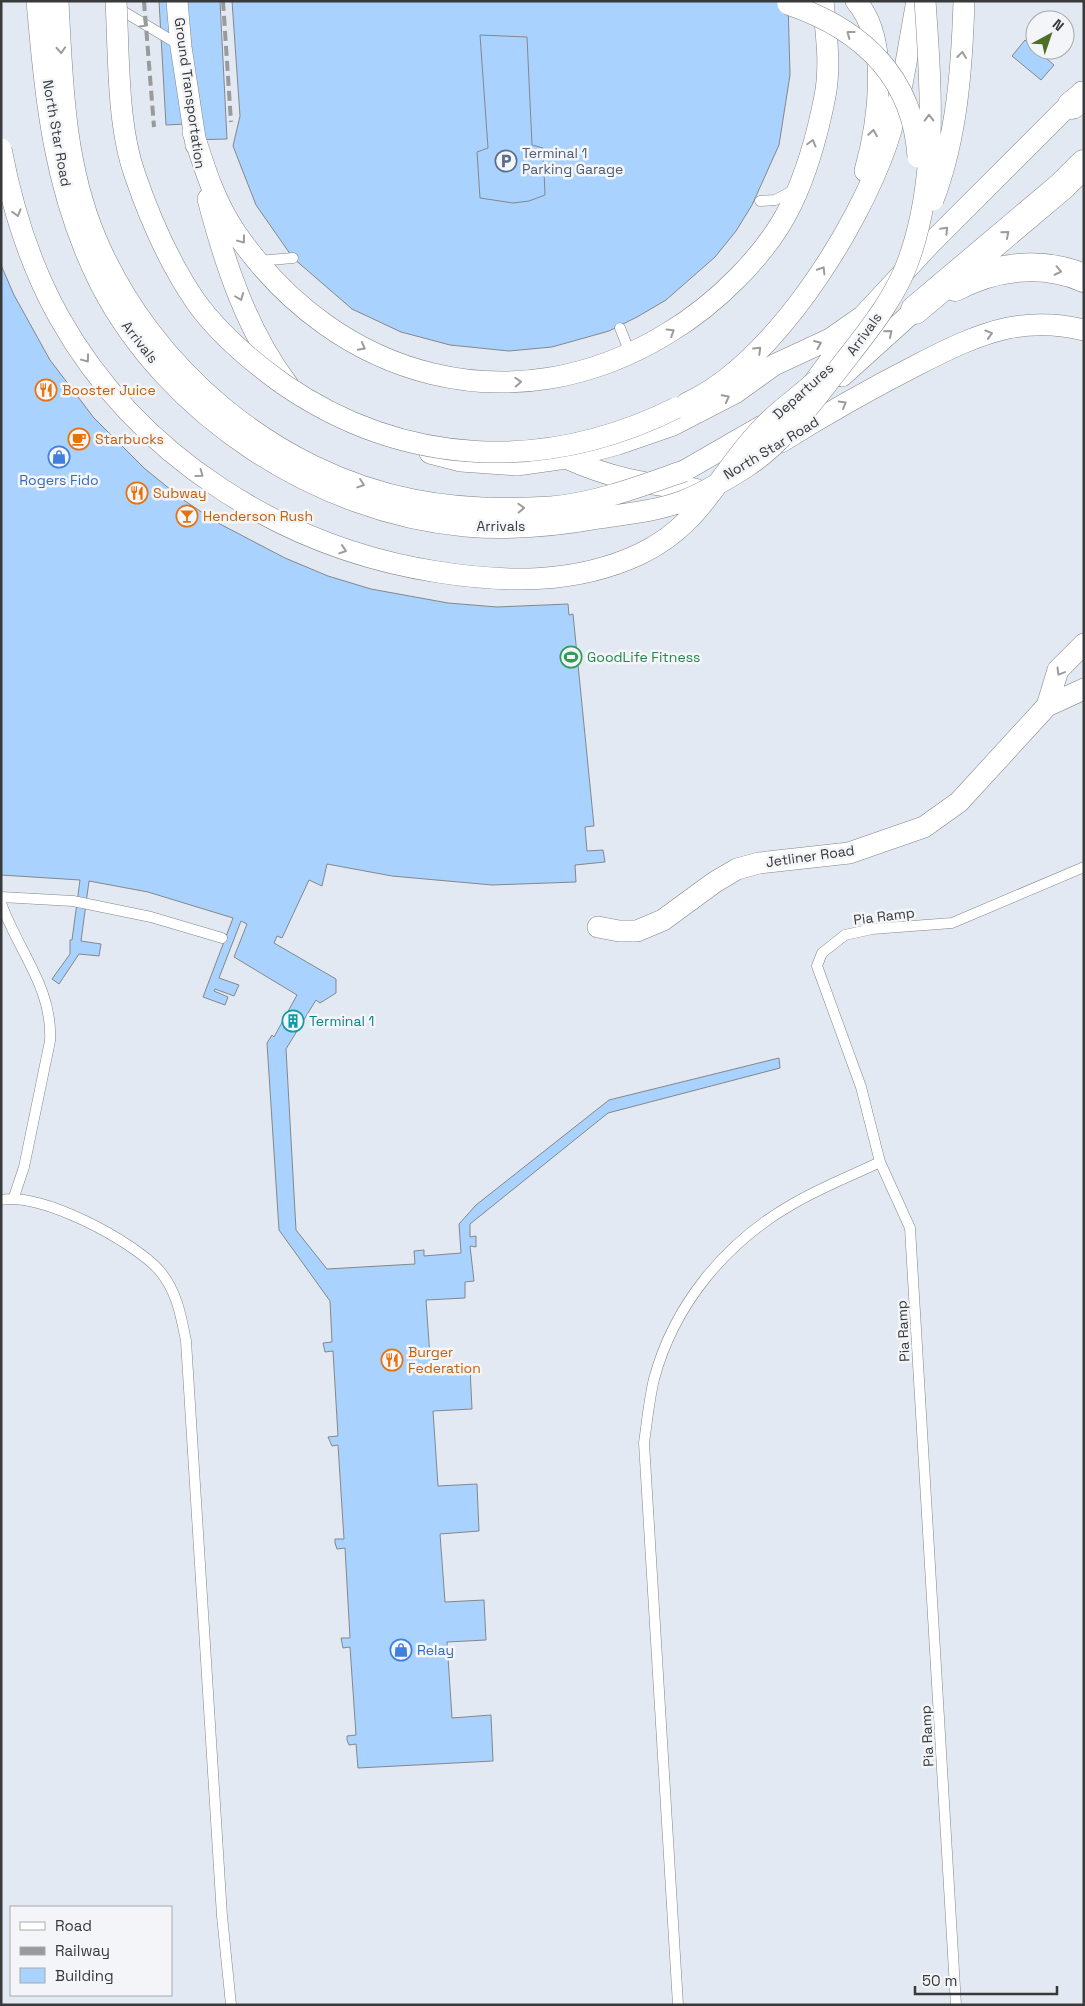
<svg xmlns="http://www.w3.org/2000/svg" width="1085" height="2006" viewBox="0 0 1085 2006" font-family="'Space Grotesk',sans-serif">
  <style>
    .built { fill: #e2e9f2; fill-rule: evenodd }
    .building { fill: #a9d2ff; stroke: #858789 }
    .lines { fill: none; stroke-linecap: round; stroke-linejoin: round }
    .lane-casing { stroke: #838587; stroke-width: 11 }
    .street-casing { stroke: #838587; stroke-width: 22 }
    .secondary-casing { stroke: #838587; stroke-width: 29 }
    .lane { stroke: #fff; stroke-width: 10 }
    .street { stroke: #fff; stroke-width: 21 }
    .secondary { stroke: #fff; stroke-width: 28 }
    .rail { stroke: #989a9c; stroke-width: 4; stroke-dasharray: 10 5; stroke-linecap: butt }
    .street-bridge-casing { stroke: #838587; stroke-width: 22; stroke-linecap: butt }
    .street-bridge { stroke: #fff; stroke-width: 21 }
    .oneway { stroke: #9c9c9c }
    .labels { text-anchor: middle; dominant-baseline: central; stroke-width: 5; stroke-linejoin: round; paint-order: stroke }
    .street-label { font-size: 14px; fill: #38393a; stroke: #f3f5f8 }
    .service-label { font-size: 14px; fill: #4e5e75; stroke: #f3f5f8; text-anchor: start }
    .food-label { font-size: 14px; fill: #c56008; stroke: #f3f5f8; text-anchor: start }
    .shop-label { font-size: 14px; fill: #366cbe; stroke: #f3f5f8 }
    .leisure-label { font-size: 14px; fill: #27864d; stroke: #f3f5f8; text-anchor: start }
    .culture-label { font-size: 14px; fill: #0d838f; stroke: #f3f5f8; text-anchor: start }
  </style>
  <rect width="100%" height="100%" fill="#f3f5f8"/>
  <!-- built -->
  <path class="built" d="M1,1H1084V2005H1ZM1035,20H1065V50H1035ZM11,1907H171V1995H11Z"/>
  <!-- building -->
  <path class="building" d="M159,1H220L227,139L188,140L187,124L166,125Z
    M232,1H788L790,75L779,145L752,205L736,231L715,257L666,300L637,317L609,331L552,347L509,351L450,345L420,337L401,332L352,309L293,258L256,205L233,146L240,116Z
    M480,35L527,37L532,145L543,148L545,195L529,201L513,203L480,198L477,152L488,148Z
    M1025,40L1054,65L1041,80L1012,56Z
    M1,265L14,295L50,360L94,418L144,468L182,499L218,523L285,558L328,576L371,589L448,603L497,607L568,604L569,615L573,614L594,826L585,827L587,851L603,850L605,862L575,865L576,882L492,885L392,876L327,864L322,886L309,880L282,938L277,936L274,943L336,979V993L320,1003L316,1000L286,1049L296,1230L327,1269L415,1264L414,1251L424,1250V1256L461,1253L459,1224L476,1205L609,1100L779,1058L780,1068L608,1113L470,1224V1237L476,1236V1247L470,1246L474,1281L465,1282V1298L426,1300L431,1371L470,1368L472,1409L433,1411L438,1486L477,1484L479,1531L440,1534L445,1602L484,1600L486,1640L447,1642L452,1718L491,1715L493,1761L358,1768L356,1744L349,1745L347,1740V1736L356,1735L350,1647L343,1648L341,1638H350L345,1548L337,1549L335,1543V1539H344L338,1445L332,1446L328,1437L338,1436L333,1351L325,1352L323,1343L332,1342L330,1301L279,1230L267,1043L272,1035L274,1037L297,995L234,957L247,924L241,921L219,978L239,985L234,996L215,989L214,991L228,997L225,1005L203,997L233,918L148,892L89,881L81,941L101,944L99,956L79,954L59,984L52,979L70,954V940H72L80,880L1,875Z"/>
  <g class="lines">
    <!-- lane casing -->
    <g class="lane-casing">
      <path id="lane" d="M116,7L181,46
        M760,201L775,200L794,190
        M258,261L293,258
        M620,328L630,353
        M1,897L73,901L151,917L222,938
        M1,903C18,951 53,988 50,1041L24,1167L14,1197
        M1,1200C40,1191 133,1241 159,1270C177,1291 181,1316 186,1341L222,1916L231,2005
        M678,2005L644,1443C647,1422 649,1400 654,1379C674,1305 725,1243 791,1205C819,1188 851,1176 880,1162
        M956,2005L910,1228L880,1162L861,1087L817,966L822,953L845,935L872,929L952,923L1084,867"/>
    </g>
    <!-- street casing -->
    <g class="street-casing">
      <path id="street" d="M177,1L181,47L196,145
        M856,1C891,41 878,124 865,171
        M193,132C204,167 215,203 236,233C337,380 514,428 668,333C715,305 767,255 791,205C807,172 818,132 825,96C831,65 826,32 823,1
        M208,199C225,264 247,331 288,385
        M842,376L915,310
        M806,393L863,316L930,244L1082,92
        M687,403C773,364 857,230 887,143C902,97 908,48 917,1
        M781,442C826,414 870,389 917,365C946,350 976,335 1008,328C1033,323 1060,324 1084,330
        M430,453L461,461L517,465L566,458L618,444L673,425L735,393L774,365L830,339L863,316
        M566,458C610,478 647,485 695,489
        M684,471L762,426
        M1047,706L1058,670L1084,644
        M598,927L619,931H637L663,920L715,882L737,869L759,863L849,853L924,827L959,802L1047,706L1084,689"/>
    </g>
    <!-- secondary casing -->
    <g class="secondary-casing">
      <path id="secondary" d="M1072,105L1084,96
        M955,287C995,266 1041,260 1084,278
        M915,310L1062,186L1084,164"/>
    </g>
    <!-- lane -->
    <use href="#lane" class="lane"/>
    <!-- street -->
    <use href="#street" class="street"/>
    <!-- secondary -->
    <use href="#secondary" class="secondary"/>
    <!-- rail -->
    <path class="rail" d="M144,1L154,127
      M223,1L231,122"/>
    <!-- street-bridge casing -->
    <g class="street-bridge-casing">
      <path id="street-bridge" d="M37,1C46,102 54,191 100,283C168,416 318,513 465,526C510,530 555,526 599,518C626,514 657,511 683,501C704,493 727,479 746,467C783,443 810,405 837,371C863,337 895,300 909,259C938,177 931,86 925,1
        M58,1C62,81 64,164 96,239C151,369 275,473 414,500C459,509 505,510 551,507C597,503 641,486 684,471
        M116,1C119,55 117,125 135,175C150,219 170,264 196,302C219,334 251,361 283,384C404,467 545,473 676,408
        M788,4C861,29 913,76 918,157
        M1,149C12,207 30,265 59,317C137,456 282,548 438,572C507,583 576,584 640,554C704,524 720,469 766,424C782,408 801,395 817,380
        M933,200C957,138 962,67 964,1"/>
    </g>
    <!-- street-bridge -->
    <use href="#street-bridge" class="street-bridge"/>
  </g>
  <!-- one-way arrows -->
  <defs><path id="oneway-chevron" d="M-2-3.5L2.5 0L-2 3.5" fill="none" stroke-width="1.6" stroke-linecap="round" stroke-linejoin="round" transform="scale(1.25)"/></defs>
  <g class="oneway">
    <use href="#oneway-chevron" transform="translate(144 24) rotate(31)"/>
    <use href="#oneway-chevron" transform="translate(850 34) rotate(-143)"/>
    <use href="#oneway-chevron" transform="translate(61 50) rotate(87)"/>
    <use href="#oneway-chevron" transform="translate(962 55) rotate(-83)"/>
    <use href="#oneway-chevron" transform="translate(929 118) rotate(-91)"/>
    <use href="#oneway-chevron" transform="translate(873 133) rotate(-81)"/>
    <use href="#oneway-chevron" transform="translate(812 143) rotate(-75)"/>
    <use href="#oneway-chevron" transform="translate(17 213) rotate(74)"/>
    <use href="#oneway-chevron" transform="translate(945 230) rotate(-45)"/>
    <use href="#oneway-chevron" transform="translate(1006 234) rotate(-40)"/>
    <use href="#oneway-chevron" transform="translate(242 240) rotate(53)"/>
    <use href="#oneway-chevron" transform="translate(822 270) rotate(-58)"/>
    <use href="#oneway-chevron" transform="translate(1058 271) rotate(12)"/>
    <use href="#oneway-chevron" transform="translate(240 297) rotate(69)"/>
    <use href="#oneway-chevron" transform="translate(671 332) rotate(-32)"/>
    <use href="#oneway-chevron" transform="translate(889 333) rotate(-41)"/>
    <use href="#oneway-chevron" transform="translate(989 334) rotate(-17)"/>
    <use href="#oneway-chevron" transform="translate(818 344) rotate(-23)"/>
    <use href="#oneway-chevron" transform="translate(362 347) rotate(28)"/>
    <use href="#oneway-chevron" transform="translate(758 350) rotate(-44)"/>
    <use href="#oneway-chevron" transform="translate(86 359) rotate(53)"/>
    <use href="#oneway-chevron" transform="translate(518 382) rotate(-3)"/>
    <use href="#oneway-chevron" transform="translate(726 398) rotate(-28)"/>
    <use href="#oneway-chevron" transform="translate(843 404) rotate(-30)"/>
    <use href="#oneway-chevron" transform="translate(200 474) rotate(36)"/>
    <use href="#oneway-chevron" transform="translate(361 484) rotate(19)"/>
    <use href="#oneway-chevron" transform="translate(521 508) rotate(-2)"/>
    <use href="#oneway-chevron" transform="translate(343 550) rotate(18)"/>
    <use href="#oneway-chevron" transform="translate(1060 672) rotate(121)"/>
  </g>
  <!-- icons -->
  <defs>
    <g id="parking-ring" transform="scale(1.125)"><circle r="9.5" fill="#f3f5f8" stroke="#5c6f8a" stroke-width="1.5"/><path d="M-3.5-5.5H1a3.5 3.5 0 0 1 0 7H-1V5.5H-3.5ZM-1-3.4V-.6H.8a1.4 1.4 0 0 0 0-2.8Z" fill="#5c6f8a"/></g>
    <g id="restaurant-ring" transform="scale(1.125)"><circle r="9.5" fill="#f3f5f8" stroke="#e8710a" stroke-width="1.5"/><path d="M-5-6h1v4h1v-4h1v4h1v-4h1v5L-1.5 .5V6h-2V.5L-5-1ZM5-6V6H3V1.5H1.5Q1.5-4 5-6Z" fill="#e8710a"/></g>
    <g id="cafe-ring" transform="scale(1.125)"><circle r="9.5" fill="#f3f5f8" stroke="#e8710a" stroke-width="1.5"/><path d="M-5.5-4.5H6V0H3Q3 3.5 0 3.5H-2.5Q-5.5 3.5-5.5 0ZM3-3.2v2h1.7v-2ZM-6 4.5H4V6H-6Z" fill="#e8710a"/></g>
    <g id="shop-ring" transform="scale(1.125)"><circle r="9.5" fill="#f3f5f8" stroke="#3f7fe0" stroke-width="1.5"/><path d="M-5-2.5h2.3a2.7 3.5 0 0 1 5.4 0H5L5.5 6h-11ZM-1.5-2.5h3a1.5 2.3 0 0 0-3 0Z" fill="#3f7fe0"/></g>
    <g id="bar-ring" transform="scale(1.125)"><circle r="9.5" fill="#f3f5f8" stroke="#e8710a" stroke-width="1.5"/><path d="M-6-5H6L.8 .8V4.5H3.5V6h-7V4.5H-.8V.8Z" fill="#e8710a"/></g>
    <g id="stadium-ring" transform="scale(1.125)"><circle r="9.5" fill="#f3f5f8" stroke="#2e9e5b" stroke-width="1.5"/><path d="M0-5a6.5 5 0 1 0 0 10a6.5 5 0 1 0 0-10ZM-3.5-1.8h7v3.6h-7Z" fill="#2e9e5b"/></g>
    <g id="building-ring" transform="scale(1.125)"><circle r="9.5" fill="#f3f5f8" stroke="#0f9aa8" stroke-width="1.5"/><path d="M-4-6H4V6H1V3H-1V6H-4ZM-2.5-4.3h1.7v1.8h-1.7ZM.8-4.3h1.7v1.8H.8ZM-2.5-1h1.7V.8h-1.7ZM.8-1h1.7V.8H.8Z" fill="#0f9aa8"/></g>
  </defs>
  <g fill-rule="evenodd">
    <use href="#parking-ring" x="506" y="161"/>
    <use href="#restaurant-ring" x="46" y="390"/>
    <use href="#cafe-ring" x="79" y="439"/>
    <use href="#shop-ring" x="59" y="457"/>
    <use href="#restaurant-ring" x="137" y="493"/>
    <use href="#bar-ring" x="187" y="516"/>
    <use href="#stadium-ring" x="571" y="657"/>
    <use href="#building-ring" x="293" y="1021"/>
    <use href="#restaurant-ring" x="392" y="1360"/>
    <use href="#shop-ring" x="401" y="1650"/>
  </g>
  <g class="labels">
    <!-- street labels -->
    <g class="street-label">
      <text transform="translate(190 93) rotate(82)">Ground Transportation</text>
      <text transform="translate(57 133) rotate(80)">North Star Road</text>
      <text transform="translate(864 334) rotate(-54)">Arrivals</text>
      <text transform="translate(140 342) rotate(52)">Arrivals</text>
      <text transform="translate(803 391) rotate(-42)">Departures</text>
      <text transform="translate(771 448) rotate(-31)">North Star Road</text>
      <text x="501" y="526">Arrivals</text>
      <text transform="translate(810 856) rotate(-8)">Jetliner Road</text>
      <text transform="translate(884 916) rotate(-7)">Pia Ramp</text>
      <text transform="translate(903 1331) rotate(-93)">Pia Ramp</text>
      <text transform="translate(927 1736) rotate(-93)">Pia Ramp</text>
    </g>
    <!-- service labels -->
    <g class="service-label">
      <text x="522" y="153">Terminal 1<tspan x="522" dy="16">Parking Garage</tspan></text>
    </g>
    <!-- food labels -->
    <g class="food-label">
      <text x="62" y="390">Booster Juice</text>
      <text x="95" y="439">Starbucks</text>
      <text x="153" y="493">Subway</text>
      <text x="203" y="516">Henderson Rush</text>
      <text x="408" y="1352">Burger<tspan x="408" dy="16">Federation</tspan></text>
    </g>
    <!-- shop labels -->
    <g class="shop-label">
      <text x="59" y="480">Rogers Fido</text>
      <text x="417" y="1650" text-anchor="start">Relay</text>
    </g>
    <!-- leisure labels -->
    <g class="leisure-label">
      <text x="587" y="657">GoodLife Fitness</text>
    </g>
    <!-- culture labels -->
    <g class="culture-label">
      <text x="309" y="1021">Terminal 1</text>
    </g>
  </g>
  <!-- border -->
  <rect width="1085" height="2006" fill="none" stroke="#38393a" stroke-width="5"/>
  <!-- legend -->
  <rect x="10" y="1906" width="162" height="90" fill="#f3f5f8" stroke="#a8aaac"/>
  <rect x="20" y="1922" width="25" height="8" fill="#ffffff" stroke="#a8aaac"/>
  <text x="55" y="1931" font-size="15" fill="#38393a">Road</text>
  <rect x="20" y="1947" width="25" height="8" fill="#989a9c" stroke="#a8aaac"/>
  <text x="55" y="1956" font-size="15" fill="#38393a">Railway</text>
  <rect x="20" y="1968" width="25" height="15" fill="#a9d2ff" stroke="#a8aaac"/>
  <text x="55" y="1981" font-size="15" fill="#38393a">Building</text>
  <!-- north arrow -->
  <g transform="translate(1050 35) rotate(40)"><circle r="24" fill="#f3f5f8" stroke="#a8aaac"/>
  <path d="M0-4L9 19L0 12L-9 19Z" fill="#4d7028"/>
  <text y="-8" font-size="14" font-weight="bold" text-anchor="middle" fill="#38393a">N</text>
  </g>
  <!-- scale -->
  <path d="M915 1986v8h142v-8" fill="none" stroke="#38393a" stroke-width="2.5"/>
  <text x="922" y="1986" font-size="15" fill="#38393a" stroke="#f3f5f8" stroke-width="4" paint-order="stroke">50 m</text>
</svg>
